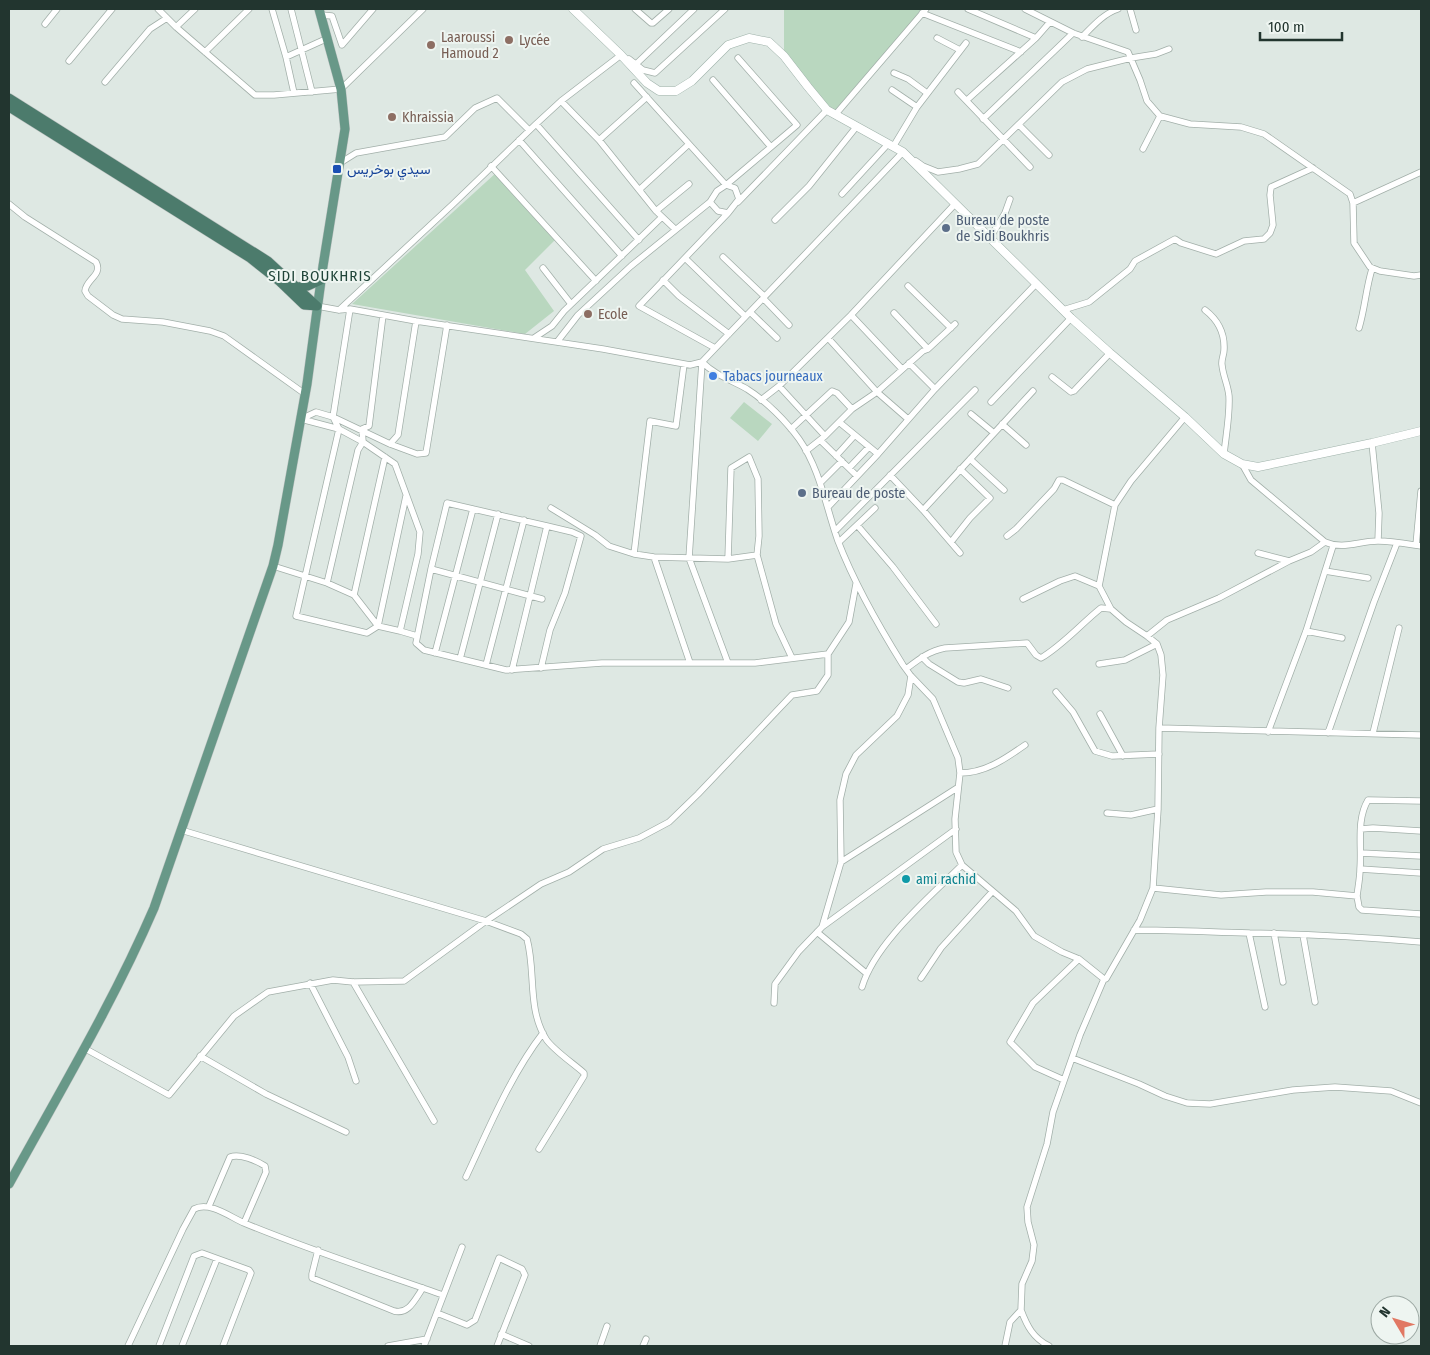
<svg xmlns="http://www.w3.org/2000/svg" width="1430" height="1355" viewBox="0 0 1430 1355" font-family="'Fira Sans Condensed',Vazirmatn,sans-serif">
  <style>
    .green { fill: #b9d7bf }
    .lines { fill: none; stroke-linecap: round; stroke-linejoin: round }
    .minor-casing { stroke: #a2afa9; stroke-width: 7 }
    .secondary-casing { stroke: #9fb2aa; stroke-width: 9 }
    .primary-casing { stroke: #bdc2c1; stroke-width: 10 }
    .trunk-casing { stroke: #bdc2c1; stroke-width: 10 }
    .minor { stroke: #fff; stroke-width: 5.5 }
    .secondary { stroke: #fff; stroke-width: 8 }
    .primary { stroke: #689888; stroke-width: 9 }
    .trunk { stroke: #4c7b6c; stroke-width: 9 }
    .education-dot { fill: #8d6e63; stroke: #eef5f1; stroke-width: 2 }
    .transit-dot { fill: #1a4fb4; stroke: #eef5f1; stroke-width: 2 }
    .service-dot { fill: #5c6f8a; stroke: #eef5f1; stroke-width: 2 }
    .shop-dot { fill: #3f7fe0; stroke: #eef5f1; stroke-width: 2 }
    .culture-dot { fill: #0f9aa8; stroke: #eef5f1; stroke-width: 2 }
    .labels { text-anchor: middle; dominant-baseline: central; stroke-width: 4; stroke-linejoin: round; paint-order: stroke }
    .education-label { font-size: 14px; fill: #785e54; stroke: #eef5f1; text-anchor: start }
    .transit-label { font-size: 14px; fill: #164399; stroke: #eef5f1; text-anchor: start }
    .service-label { font-size: 14px; fill: #4e5e75; stroke: #eef5f1; text-anchor: start }
    .shop-label { font-size: 14px; fill: #366cbe; stroke: #eef5f1; text-anchor: start }
    .culture-label { font-size: 14px; fill: #0d838f; stroke: #eef5f1; text-anchor: start }
    .neighbourhood-label { font-size: 15px; letter-spacing: 1px; fill: #204539; stroke: #eef5f1 }
  </style>
  <rect width="100%" height="100%" fill="#dee8e3"/>
  <!-- green -->
  <path class="green" d="M784,9H926L835,115L784,56Z
    M497,172L556,239L525,270L554,311L525,334L352,304Z
    M744,402L772,424L758,441L730,418Z"/>
  <g class="lines">
    <!-- minor casing -->
    <g class="minor-casing">
      <path id="minor" d="M158,9L176,27L255,95H274L341,89L423,9
        M272,9L286,57L294,93
        M291,9L312,92
        M635,9L651,23H653L669,9
        M968,9L1036,38
        M1025,9L1073,33L1128,52L1140,80L1147,101L1160,116L1190,124L1241,127L1264,134L1350,194L1353,203L1354,243L1370,267L1380,271L1414,276L1421,275
        M1130,9L1136,30
        M922,13L1021,52
        M321,15L332,16L342,45L373,9
        M45,24L57,9
        M176,27L195,9
        M1082,37C1093,26 1103,14 1118,9
        M937,38L960,50
        M205,52L249,9
        M286,57L328,38
        M629,59L643,70L655,73L725,9
        M69,61L112,9
        M634,66L694,9
        M894,73L908,79L927,93
        M713,80L771,147
        M105,82L150,29L167,18
        M634,83L726,185L735,188L739,199L728,213
        M892,90L917,107
        M958,92L1030,167
        M967,100L1036,38L1050,22
        M561,101L599,140L656,211L675,229
        M835,115L926,9
        M983,119L1073,33
        M536,124L639,240
        M1019,125L1049,155
        M519,140L622,256
        M599,140L647,97
        M893,147L917,107L966,43
        M1143,149L1160,116
        M916,161L923,166L938,172L959,169L978,164L1062,82L1087,69L1131,58L1156,54L1169,49
        M340,163L356,153L445,137L475,108L497,98L529,130
        M491,166L596,281
        M639,190L689,144
        M842,194L888,144
        M710,202L718,211L728,213L639,306L715,348
        M738,202L827,110
        M1353,203L1421,172
        M9,204L25,217L96,262C103,275 86,279 85,291L88,296L113,315L122,319L163,322L210,331L224,336L305,394
        M656,211L689,184
        M775,220L809,186L857,126
        M990,238L1005,213L1010,199
        M723,257L764,296
        M685,258L745,316
        M543,268L571,304
        M663,280L679,296L729,334
        M908,286L951,328
        M763,298L789,325
        M317,306L339,310L350,309L416,321L603,349L690,365L702,362C715,375 731,380 747,389C766,401 786,421 799,439C820,469 826,507 838,541C855,585 878,625 903,665L911,676L933,699L958,758L960,773L955,819L956,852L962,865L1016,911L1034,936L1062,952L1079,959L1104,979
        M339,310L452,205L536,124L561,101L621,55
        M1063,310L1089,302L1130,269L1135,261L1175,239L1181,243L1216,254L1244,241L1264,239L1270,233L1273,225L1270,195L1271,187L1313,168
        M1205,310C1218,320 1225,333 1224,350C1224,355 1221,360 1222,365C1223,376 1228,385 1229,396C1230,415 1226,435 1224,454
        M750,312L777,338
        M894,313L928,349
        M851,315L902,369
        M1359,328C1365,308 1366,288 1372,269
        M534,338L552,326L564,311L662,217
        M828,338L877,392L908,419
        M557,342L578,315L631,266L710,202L717,191L726,185L797,125L738,58
        M909,363L935,389
        M1052,377L1071,392L1074,391L1110,353
        M779,386L825,436
        M761,400L779,386L851,315L955,204
        M991,402L1071,318
        M971,414L994,433
        M301,419L339,429L363,442L395,464L420,532L418,554L400,631L378,626L367,633L296,616L339,429L333,417L350,309
        M301,419L316,412L333,417L390,444L417,454L426,453L447,325
        M839,422L878,454
        M1002,424L1026,445
        M791,429L832,391L837,393L852,409
        M820,440L857,476
        M1372,443L1379,513L1378,541
        M390,444L398,435L416,321
        M806,451L825,436L852,409L877,392L923,351L928,349L955,324
        M836,456L855,435
        M970,459L1004,490
        M1242,464L1251,480L1325,542C1343,550 1359,541 1378,541C1392,541 1408,544 1421,546
        M849,468L869,447
        M890,475L923,510L960,553
        M821,482L842,461
        M828,507L878,454L935,389L1036,284
        M551,508L595,535L609,546L634,554L654,557L728,559L757,555L776,624L792,658
        M923,510L1033,391
        M857,525L893,567L936,624
        M835,531L975,390
        M1007,536L1016,529L1054,489L1059,480H1063L1115,505
        M839,542L875,508
        M951,542L970,518L990,498L960,469
        M1416,545L1421,491
        M1258,553L1289,561
        M634,554L650,421L676,426L684,364
        M654,557L690,663
        M728,559L731,468L749,457L758,479L759,536L757,555
        M273,566L327,583L354,595L378,626
        M431,569L447,503L547,526L512,670
        M1325,571L1368,578
        M327,583L358,450L363,442L362,429L369,426L383,315
        M354,595L385,457
        M542,599L431,569L416,643L424,650L506,670L602,663H755L828,654
        M1023,599L1060,581L1075,576L1099,586
        M378,626L406,496
        M400,631L417,636
        M1306,631L1342,638
        M1147,636L1167,620L1219,598L1289,561L1311,552L1325,542
        M435,653L473,509
        M922,657L929,664L958,682L964,683L981,679L1008,688
        M460,659L498,514
        M728,663L689,558L702,362L903,152L906,155
        M1099,664L1125,660L1157,644
        M486,665L524,520
        M541,668L550,630L565,593L581,536L572,532L547,526
        M906,669C919,659 929,651 945,648L1027,643L1036,655L1041,658C1063,645 1081,624 1101,608L1111,609
        M911,676L908,695L897,716L856,755L846,774L840,800L841,862L822,927L956,829
        M1056,692L1073,712L1095,751L1112,756L1159,754
        M1100,714L1123,756
        M1159,728L1421,735
        M1268,732L1306,631L1333,546
        M1328,733L1374,602L1397,543
        M1373,733L1399,628
        M960,773C985,773 1005,759 1025,745
        M1107,813L1131,815L1158,809
        M1361,829L1373,828L1421,831
        M181,830L486,921L521,934L527,939C536,972 527,1008 546,1039C552,1049 574,1064 584,1073V1076L539,1149
        M1361,853L1421,856
        M841,862L957,788
        M1360,869L1421,873
        M1153,888L1221,895L1266,892H1313L1357,896C1358,887 1360,878 1360,869C1362,846 1356,820 1368,800L1421,801
        M1357,896L1359,907L1362,910L1421,914
        M1134,930C1172,930 1210,932 1249,933C1306,934 1364,937 1421,942
        M817,932L866,973
        M1249,933L1265,1007
        M1274,933L1283,982
        M1303,935L1315,1002
        M921,978L941,948L992,892
        M353,982L434,1121
        M310,983L348,1057L356,1081
        M862,987C875,943 929,898 962,865
        M774,1003L775,984L799,951L822,927
        M84,1048L169,1095L234,1016L268,992L333,980L353,982L404,981L486,921L541,884L569,872L603,849L639,838L669,822L698,794L792,695L817,691L828,675V654L849,622L856,584
        M200,1056L266,1094L346,1132
        M1072,1058L1139,1084L1165,1096L1187,1103L1210,1104L1293,1090L1335,1087L1391,1091L1421,1103
        M1064,1080L1035,1067L1010,1042L1033,1003L1079,959
        M466,1177C489,1128 510,1076 543,1033
        M209,1206L230,1157C240,1153 257,1161 265,1166L266,1172L244,1223
        M318,1250L312,1274V1278L394,1311C409,1315 415,1299 423,1288
        M1021,1310C1027,1326 1033,1338 1049,1346
        M437,1313L467,1325L475,1320L499,1258L522,1269L525,1275L497,1346
        M501,1334L529,1346
        M128,1346L183,1229L194,1209C210,1201 230,1217 244,1223C309,1250 377,1272 443,1295
        M159,1346L194,1256L202,1253L249,1270L251,1273L223,1346
        M182,1346L217,1259
        M388,1346L427,1339
        M424,1346L462,1247
        M600,1346L607,1326
        M643,1346L646,1339
        M1005,1346L1010,1322L1021,1310L1022,1284L1032,1261L1034,1245L1028,1222L1027,1207L1047,1144L1053,1112L1080,1035L1104,979H1106L1140,920L1153,888L1158,809L1159,728L1163,675L1161,655L1157,644L1147,636L1126,622L1111,609L1099,586L1115,505L1131,481L1185,417"/>
    </g>
    <!-- secondary casing -->
    <g class="secondary-casing">
      <path id="secondary" d="M573,9L621,55L647,83L659,91H676L692,81L728,45L749,38L769,42L784,56L808,87L827,110L903,152L1071,318L1110,353L1185,417L1224,454L1242,464L1258,467L1372,443L1421,431"/>
    </g>
    <!-- primary casing -->
    <g class="primary-casing">
      <path id="primary" d="M9,1184C59,1093 113,1003 154,908L273,566L278,545L307,384L323,266L345,129L341,89L319,9"/>
    </g>
    <!-- trunk casing -->
    <g class="trunk-casing">
      <path id="trunk" d="M9,98L268,261L317,306
        M9,107L250,258L279,281L304,305L317,306
        M297,287L308,286L321,280"/>
    </g>
    <!-- minor -->
    <use href="#minor" class="minor"/>
    <!-- secondary -->
    <use href="#secondary" class="secondary"/>
    <!-- primary -->
    <use href="#primary" class="primary"/>
    <!-- trunk -->
    <use href="#trunk" class="trunk"/>
  </g>
  <!-- markers -->
  <g class="education-dot">
    <circle cx="509" cy="40" r="5"/>
    <circle cx="431" cy="45" r="5"/>
    <circle cx="392" cy="117" r="5"/>
    <circle cx="588" cy="314" r="5"/>
  </g>
  <rect class="transit-dot" x="332" y="164" width="10" height="10" rx="2.5"/>
  <g class="service-dot">
    <circle cx="946" cy="228" r="5"/>
    <circle cx="802" cy="493" r="5"/>
  </g>
  <circle class="shop-dot" cx="713" cy="376" r="5"/>
  <circle class="culture-dot" cx="906" cy="879" r="5"/>
  <g class="labels">
    <!-- education labels -->
    <g class="education-label">
      <text x="441" y="37">Laaroussi<tspan x="441" dy="16">Hamoud 2</tspan></text>
      <text x="519" y="40">Lycée</text>
      <text x="402" y="117">Khraissia</text>
      <text x="598" y="314">Ecole</text>
    </g>
    <!-- transit labels -->
    <g class="transit-label">
      <text x="347" y="169">سيدي بوخريس</text>
    </g>
    <!-- service labels -->
    <g class="service-label">
      <text x="956" y="220">Bureau de poste<tspan x="956" dy="16">de Sidi Boukhris</tspan></text>
      <text x="812" y="493">Bureau de poste</text>
    </g>
    <!-- shop labels -->
    <g class="shop-label">
      <text x="723" y="376">Tabacs journeaux</text>
    </g>
    <!-- culture labels -->
    <g class="culture-label">
      <text x="916" y="879">ami rachid</text>
    </g>
    <!-- neighbourhood labels -->
    <g class="neighbourhood-label">
      <text x="320" y="276">SIDI BOUKHRIS</text>
    </g>
  </g>
  <!-- border -->
  <rect width="1430" height="1355" fill="none" stroke="#22352f" stroke-width="20"/>
  <!-- north arrow -->
  <g transform="translate(1395 1320) rotate(308)"><circle r="24" fill="#eef5f1" stroke="#9ca8a3"/>
  <path d="M0-4L9 19L0 12L-9 19Z" fill="#e17863"/>
  <text y="-8" font-size="14" font-weight="bold" text-anchor="middle" fill="#22352f">N</text>
  </g>
  <!-- scale -->
  <path d="M1260 32v8h82v-8" fill="none" stroke="#22352f" stroke-width="2.5"/>
  <text x="1268" y="32" font-size="15" fill="#22352f" stroke="#eef5f1" stroke-width="4" paint-order="stroke">100 m</text>
</svg>
